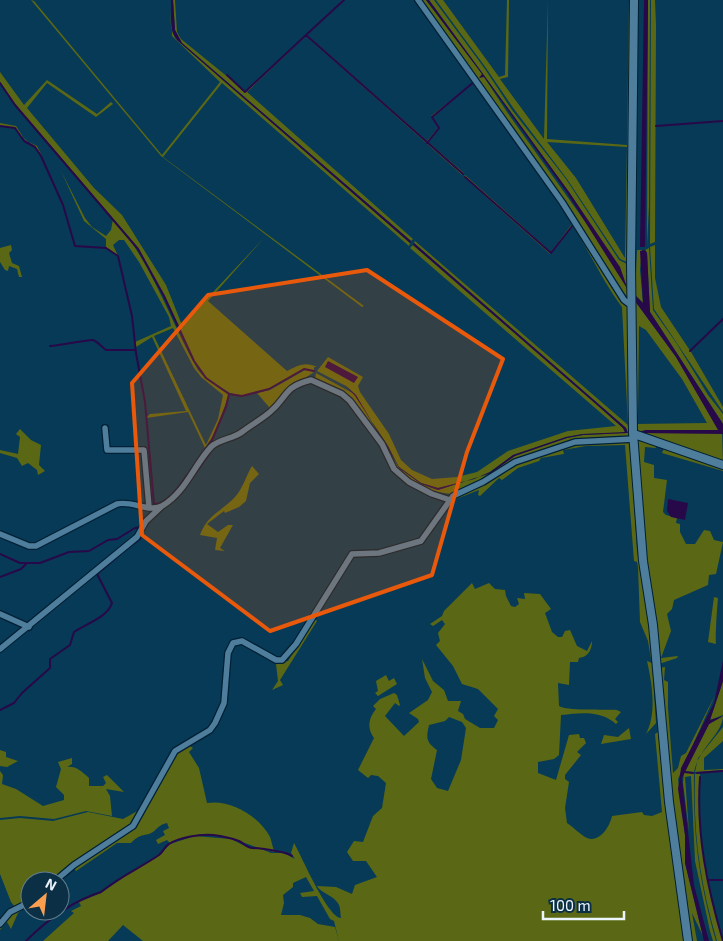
<svg xmlns="http://www.w3.org/2000/svg" width="723" height="941" viewBox="0 0 723 941" font-family="'Exo 2',sans-serif">
  <style>
    .green { fill: #5a6815; fill-rule: evenodd }
    .water { fill: #270949 }
    .lines { fill: none; stroke-linecap: round; stroke-linejoin: round }
    .stream { stroke: #270949; stroke-width: 2 }
    .minor-casing { stroke: #002035; stroke-width: 8 }
    .secondary-casing { stroke: #002035; stroke-width: 10 }
    .minor { stroke: #4f7e9d; stroke-width: 5.5 }
    .secondary { stroke: #4f7e9d; stroke-width: 8 }
    .marked { fill: #e8590c; fill-opacity: 0.2; stroke: #e8590c; stroke-width: 4; stroke-linejoin: round }
  </style>
  <rect width="100%" height="100%" fill="#073a56"/>
  <!-- green -->
  <path class="green" d="M31,0L34,1L162,155L220,82L172,36L171,0C172,14 167,30 178,41L410,243L409,246L222,83L163,157L364,306L362,307L161,156Z
    M173,0H175L177,32L181,39L245,91L345,0L307,35L427,141L438,128L431,116L475,81L433,117L439,128L428,142L464,173L462,175L306,36L247,92L413,239L411,241L182,43L175,30Z
    M419,0H426L482,74L507,112L621,272L569,192L429,0H434L485,69L512,110L566,179L619,260L629,265V296L625,297L523,142Z
    M436,0H443L499,77L505,75L507,0H509L508,77L500,79L544,139L548,0L547,139L627,145L629,0H632L629,263L620,259L567,179L514,109L486,68ZM547,142L627,147L625,258L576,178Z
    M648,0H650L649,206L647,246Z
    M651,0H655L656,25L655,242L650,244Z
    M0,72L24,105L47,80L97,114L111,102L113,104L96,117L47,83L27,108L94,188L122,215L166,285L182,325L264,238L208,301L287,371C297,366 305,361 317,367H314V371L304,369L269,389L242,396L230,393L206,378L194,361L164,296L138,248L15,104L0,82Z
    M0,123L16,126L25,140L37,146L42,156C33,141 25,143 15,128L0,126Z
    M526,153L628,305L630,433L629,437L557,446L451,494L431,491L415,484L395,468L349,396L315,379L316,373L356,395L346,386L317,371L328,357L363,377L358,386L360,392L389,434L401,460L412,470L432,479L457,477L477,472L508,451L568,431L616,426L410,248L413,245L597,405L623,428L625,433L583,434L566,437L513,455L490,472L474,479L438,488L421,483L399,467L388,446L364,410L399,468L421,484L438,490L491,473L514,456L567,438L583,435L627,433L626,428L414,243L415,241L628,425L622,307C605,285 589,251 573,226L550,254L464,177L465,175L551,252L572,224Z
    M61,171L85,218L92,227L106,236L111,230L113,219C153,263 169,320 198,370L205,378L229,394L215,433L205,448L188,412L146,418L150,414L186,411L152,337L136,347L135,342L171,326L169,317L139,262L124,240H119L113,245L118,256L106,247V239L84,221ZM173,328L194,368L201,377L223,395L218,419L206,445L154,336Z
    M11,245L12,250L9,253L12,263L19,266L22,277H19L17,269L9,266L8,271L5,270L0,262V248Z
    M655,245V278L661,307L691,352L723,407V412L654,309L650,247Z
    M649,248L653,310L677,344L708,395L723,414V424L650,312L647,253L645,250Z
    M637,250H642L640,270L643,303L635,295Z
    M635,301L676,357L719,430H646L637,432L722,433L723,463L636,434L635,424L707,423L682,379L646,330L639,326L638,413L635,416Z
    M305,370L314,372L283,393L267,412L269,407L257,393L270,390Z
    M20,429L31,440L41,445L39,465L45,471L38,475L37,470L28,463L22,466L17,458L0,453V450L18,454L20,437L16,434Z
    M640,440L655,445L656,448L645,447L644,462L654,465V478L667,480L663,512L666,515L677,518L676,523L680,524V532L686,544H695L704,530L710,531L714,540L723,542L716,574L709,575L708,585L674,600L672,609L667,614L671,631L661,658L678,656L677,658L659,664L645,567L637,442Z
    M630,441L637,550L649,623L651,660L648,641L640,622L638,567L637,562L634,561L625,445L586,446L563,450L564,454L541,458L539,461L518,468L502,480L499,478L480,496L478,495L479,490L456,499L455,497L486,484L520,462L571,445Z
    M664,448L723,467V471L662,453Z
    M252,466L259,474L250,483L246,501L239,507L225,513L224,511L207,524L218,532L228,525H233L220,548L225,551L215,550L217,538L200,535C207,515 222,511 235,497C243,488 246,476 252,466Z
    M472,583L475,589L489,583L495,589L505,590L506,596L511,606L515,607L519,604L517,598L525,599L524,593L540,594L551,609L545,613L552,632L558,637H562L565,631L570,630L577,646L587,651L592,641C592,650 588,657 579,658L578,662H570L569,685L558,683L559,706C565,711 605,709 617,710L621,712L615,719L618,722L616,724C600,710 581,713 561,715L559,755L554,759L538,762V773L556,780L569,735L579,734L580,738H584L586,743L577,752L581,755L565,775V779L569,782L565,808L567,823C573,827 581,835 587,838C600,843 610,826 612,816L642,812L644,815L652,816L662,812L655,734L658,732L671,847L686,941H339L334,921L330,919L317,896L302,897L300,893L314,891L306,877L293,883V887L283,895L284,903L281,915H300L310,918L318,924L335,927L339,941H143L123,925L108,941H43L74,913L71,911L81,906L79,902L101,893L140,866L160,855L170,844L195,836L231,839L249,848H259L271,853H284L295,859L291,853L294,843C302,857 328,918 341,918C340,913 341,906 337,902C332,895 321,893 317,886L336,887L352,894L355,885L377,877L366,861H353L347,852L354,841L363,842L373,816L382,808L386,783L378,776L371,775L368,778L358,770L374,738C367,728 368,719 376,709L373,706L380,699L394,693L397,695L400,705L399,706L395,703L385,716L404,736L419,722L418,719L409,713L428,700L432,692L425,678L422,659L433,681L444,690L448,701H461L458,711L463,714L465,719L480,728H494L498,720L494,716L498,709L478,689L462,684L453,666L436,645L440,641L438,633L445,624L442,620L433,626L430,624L442,616L444,611ZM449,717L462,722L466,728L461,760L448,791L437,788L431,779L437,750C426,742 426,738 429,725L445,721Z
    M714,597L718,598C717,608 715,639 716,644L708,642Z
    M315,619L317,621L280,680L283,685L272,690L278,681L276,664L288,661Z
    M647,661L652,663L656,723L646,734C657,713 652,683 647,661Z
    M665,667L664,680L668,682V708L673,773L678,768L681,756L686,753L715,695L678,779L685,835V863L703,936L692,913L697,941H691L679,862L659,668Z
    M386,675L389,681L394,678L397,684L378,696L375,693L378,691L376,681Z
    M723,681V715L710,720Z
    M723,716C723,733 698,749 694,772L685,771L709,724Z
    M723,727V741L704,758V770L723,769V770L695,772L698,758Z
    M629,728L631,739L601,744L604,735L618,737Z
    M187,744L193,748L189,752L199,768L207,803C230,799 259,816 270,837C272,842 272,847 275,852C248,847 224,831 196,835C186,836 178,841 170,843L167,840L158,844L156,840L165,835L163,831L169,828L167,823C159,825 159,827 153,832C145,837 142,832 131,843H117L76,871L74,868L136,824L175,754Z
    M0,750L6,752V757L18,761L7,767L0,766Z
    M72,758V764L67,767C76,766 81,771 89,778V786H103L106,783L103,777L107,775L124,792L106,789L110,796L112,816L86,811L54,819L20,816L0,818V771L3,775L2,784L16,789L43,806L64,800V795L56,787L61,769L58,762Z
    M684,773H694C693,837 699,880 716,941H713L710,931L695,861L691,776L685,777L689,832L683,783Z
    M700,773C695,830 707,886 723,941H717C700,882 693,835 695,774Z
    M141,809C126,837 79,858 52,881H30V899L15,907L11,902L0,874V820L20,818L53,821L88,812L123,819Z
    M30,904L18,913L11,929L7,922L0,930C1,917 19,910 30,904Z"/>
  <!-- water -->
  <path class="water" d="M171,0H173L175,30L182,43L411,241L410,243L178,41C168,30 172,14 171,0Z
    M426,0H429L569,192L620,267L628,290L567,193L484,77L479,78L482,74Z
    M644,0H648V5L645,247H640Z
    M414,243L626,428L628,433L583,435L567,438L515,456L491,473L438,490L421,484L399,468L388,446L355,396L346,386L356,395L399,467L421,483L438,488L474,479L490,472L513,455L566,437L583,434L625,432L623,428L597,405L413,245Z
    M645,250L647,253L650,312L723,424V434L637,433L646,430H718L676,357L635,301V295L643,303L640,251Z
    M328,361L358,377L354,383L325,367Z
    M668,499L688,503L685,520L671,517L667,511Z
    M723,660V681L710,720L723,716L709,724L682,778L694,885L709,941H704L685,863V835L678,789L681,768L714,703Z"/>
  <g class="lines">
    <!-- stream -->
    <path class="stream" d="M344,0L306,35L463,174
      M227,75L245,92L306,35
      M0,83L15,105L138,249L164,296L194,361L206,378L229,394L242,396L269,389L304,369L314,371
      M0,126L15,128L24,141L35,147L41,156L63,205L75,246L106,248L118,256L132,316L136,353L145,402L154,504C166,505 181,485 187,475
      M656,126L723,121
      M427,143L439,128L432,117L475,81
      M465,177L551,253L573,225
      M50,346C59,346 90,339 93,340C98,342 102,347 106,350H135
      M690,351L723,319
      M212,440L226,407L229,394
      M197,461L211,441
      M191,480L214,447
      M125,550L140,539L144,529
      M0,554L20,563H40L69,552L89,551L108,540L117,539L135,528L142,527
      M0,577L21,569L26,564
      M0,710L14,703L22,693L50,668V659L70,645L74,632C87,623 107,618 112,603L97,574L116,558
      M684,772L693,773
      M697,773L723,771
      M700,777C696,833 707,887 723,941
      M708,880H723
      M26,941C48,919 72,901 101,892C119,877 140,868 159,855C163,852 165,846 169,844C180,837 200,834 213,835C221,836 231,838 239,841C243,843 248,848 252,848C260,848 288,852 292,856"/>
    <!-- minor casing -->
    <g class="minor-casing">
      <path id="minor" d="M418,0L562,202L624,300L632,306
        M105,428L107,450H144L149,507
        M0,534L29,546H36L117,504C131,500 150,513 162,506C185,493 194,465 211,447C219,439 233,439 242,432C251,425 262,419 270,412C288,397 283,387 311,380L342,394L350,401L382,444L394,469L409,482L432,494L450,500
        M0,614L29,627
        M0,649L137,537L146,521L162,506
        M55,881L74,865L133,826L175,751L210,730L215,723L224,703L228,653L233,643L242,641L276,660H282L296,644L352,554L379,553L421,541L453,496L483,482L515,462L575,442L634,439
        M0,924L10,912L30,902"/>
    </g>
    <!-- secondary casing -->
    <g class="secondary-casing">
      <path id="secondary" d="M634,0L631,264L633,433L643,561L653,625L669,802L688,941
        M634,434L723,465"/>
    </g>
    <!-- minor -->
    <use href="#minor" class="minor"/>
    <!-- secondary -->
    <use href="#secondary" class="secondary"/>
  </g>
  <!-- marked area -->
  <path class="marked" d="M367,270L503,359L467,452L432,575L270,631L142,535L132,383L208,295Z"/>
  <!-- north arrow -->
  <g transform="translate(45 896) rotate(28)"><circle r="24" fill="#0b2f45" stroke="#657e8e"/>
  <path d="M0-4L9 19L0 12L-9 19Z" fill="#fa9f4f"/>
  <text y="-8" font-size="14" font-weight="bold" text-anchor="middle" fill="#ecf5fc">N</text>
  </g>
  <!-- scale -->
  <path d="M543 911v8h81v-8" fill="none" stroke="#ecf5fc" stroke-width="2.5"/>
  <text x="550" y="911" font-size="15" fill="#ecf5fc" stroke="#0b2f45" stroke-width="4" paint-order="stroke">100 m</text>
</svg>
